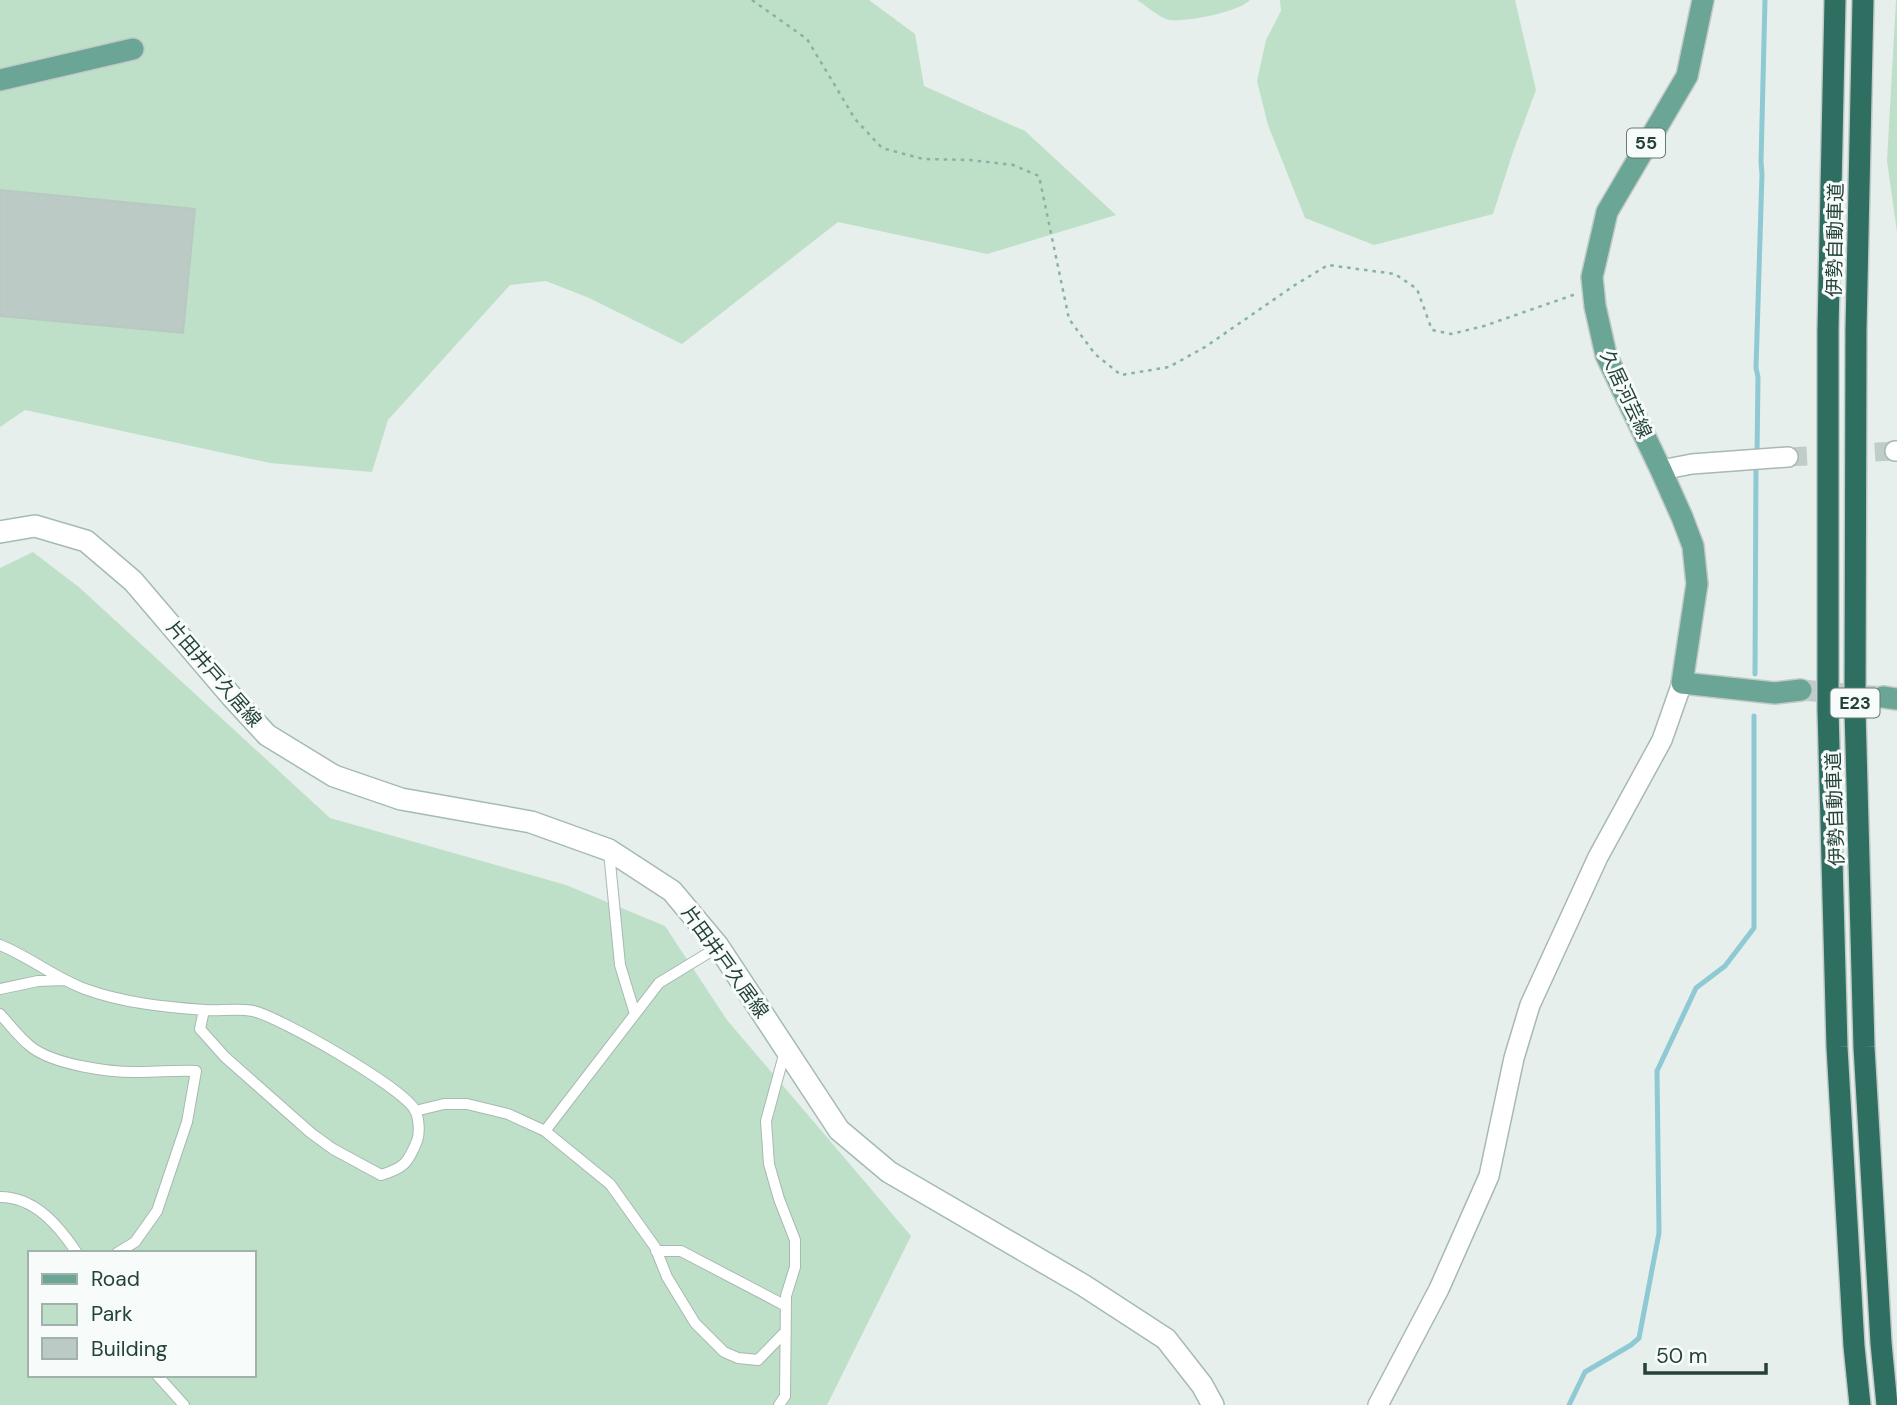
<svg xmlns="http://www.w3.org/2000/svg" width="1897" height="1405" viewBox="0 0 1897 1405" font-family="'DM Sans','Noto Sans JP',sans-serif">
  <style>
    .green { fill: #bfe0c8; fill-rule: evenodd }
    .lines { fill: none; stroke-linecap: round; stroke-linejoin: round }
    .stream { stroke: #8ec9d4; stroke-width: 5 }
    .building { fill: #bbcac4; stroke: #b8c9c2; stroke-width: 2 }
    .street-tunnel { stroke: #bfccc8; stroke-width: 19; stroke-dasharray: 19 10; stroke-linecap: butt }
    .primary-tunnel { stroke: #bfccc8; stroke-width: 21; stroke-dasharray: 21 10; stroke-linecap: butt }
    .lane-casing { stroke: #a8b8b2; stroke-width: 12 }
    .street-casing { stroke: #a8b8b2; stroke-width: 22 }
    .secondary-casing { stroke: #a4bbb3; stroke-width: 24 }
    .primary-casing { stroke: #c2cac8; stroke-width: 24 }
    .highway-casing { stroke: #c2cac8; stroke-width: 24 }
    .path { stroke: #86b3a5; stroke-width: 2.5; stroke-dasharray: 3.5 5; stroke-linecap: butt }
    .lane { stroke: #fff; stroke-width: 10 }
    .street { stroke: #fff; stroke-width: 19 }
    .secondary { stroke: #fff; stroke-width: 21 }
    .primary { stroke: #6aa596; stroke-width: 21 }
    .highway { stroke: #2f6f62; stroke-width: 21 }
    .labels { text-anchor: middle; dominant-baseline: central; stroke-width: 6; stroke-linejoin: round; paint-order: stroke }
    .shield { fill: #f7fbf9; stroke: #637a73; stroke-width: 2 }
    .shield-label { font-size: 18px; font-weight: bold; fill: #24423a }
    .street-label { font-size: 19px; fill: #24423a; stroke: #f7fbf9 }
  </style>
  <rect width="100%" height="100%" fill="#e6efeb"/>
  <!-- green -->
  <path class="green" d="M0,0H869L915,34L924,86L1025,131L1116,215L987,254L838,222L682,344L589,298L546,281L510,285L388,420L372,472L270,463L25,410L0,427Z
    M1137,0H1250C1239,12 1187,22 1170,20C1161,19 1145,5 1137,0Z
    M1280,0H1515L1536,90L1513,152L1493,214L1374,245L1305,218L1268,125L1257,81L1266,40L1281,11Z
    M1896,0H1897V232L1887,161Z
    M33,552L80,588L330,818L566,885L665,926L727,1020L911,1236L827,1405H0V568ZM30,1253H254V1375H30Z"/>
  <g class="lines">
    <!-- stream -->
    <path class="stream" d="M1757,454L1758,377L1756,368L1762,174L1761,162L1765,0
      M1755,674L1756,464
      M1569,1405L1585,1372L1631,1345L1639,1338L1659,1233L1657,1071L1696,988L1725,966L1754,928V716"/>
  </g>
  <!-- building -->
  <path class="building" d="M0,190L195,209L183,333L0,316Z"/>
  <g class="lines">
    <!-- street-tunnel -->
    <path class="street-tunnel" d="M1788,457L1895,451"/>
    <!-- primary-tunnel -->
    <path class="primary-tunnel" d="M1801,690L1883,697"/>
    <!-- lane casing -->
    <g class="lane-casing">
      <path id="lane" d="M609,852L620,965L635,1014
        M0,945C30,957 55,978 85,989C123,1003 165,1007 205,1010C220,1011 238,1008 253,1011C280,1017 402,1087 415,1110C419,1118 420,1133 417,1141C408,1163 404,1168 381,1175L333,1149L311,1133L225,1057L200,1029L204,1010
        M0,989L38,981L65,980
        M0,1014C10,1025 19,1037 30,1046C53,1065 112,1073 141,1072C160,1072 177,1070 196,1071L187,1122L157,1211L135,1242L117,1253
        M415,1111L444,1104H467L508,1114L545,1131L610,1184L655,1247L667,1277L695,1323L724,1352L738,1358L758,1360L786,1331
        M545,1131L659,983L718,947
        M0,1197C35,1197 59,1226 77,1253
        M656,1251H681L786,1306
        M157,1375L184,1405
        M779,1405L785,1396L786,1296L795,1267V1240L779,1199L769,1164L766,1121L785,1051"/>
    </g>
    <!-- street casing -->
    <g class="street-casing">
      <path id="street" d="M1895,451H1897
        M1661,470L1692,464L1788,457
        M1378,1405L1439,1289L1489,1176L1514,1058L1530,1005L1598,857L1662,740L1682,683"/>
    </g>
    <!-- secondary casing -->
    <g class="secondary-casing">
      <path id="secondary" d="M0,532L35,526L86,541L133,581L232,697L267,735L334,776L401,799L531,822L609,850L672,891L718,946L839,1130L889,1172L1083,1285L1166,1339L1202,1385L1213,1405"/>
    </g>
    <!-- primary casing -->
    <g class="primary-casing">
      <path id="primary" d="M1703,0L1687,76L1607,212L1592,277L1595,306L1606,355L1661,470L1682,517L1693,546L1697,584L1682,683L1775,693L1801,690
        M0,80L133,49
        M1883,697L1897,699"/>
    </g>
    <!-- highway casing -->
    <g class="highway-casing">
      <path id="highway" d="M1835,0L1828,330V710L1837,1047L1854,1346L1860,1405
        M1863,0L1856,330L1855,710L1864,1047L1881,1343L1887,1405"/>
    </g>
    <!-- path -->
    <path class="path" d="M752,0L807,39L855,119L882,148L923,159L970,160L1013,165L1039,176L1069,319L1095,354L1121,375L1169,367L1205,347L1295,285L1328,265L1395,274L1417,289L1432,330L1451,334L1484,326L1576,294"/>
    <!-- lane -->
    <use href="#lane" class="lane"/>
    <!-- street -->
    <use href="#street" class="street"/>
    <!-- secondary -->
    <use href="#secondary" class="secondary"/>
    <!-- primary -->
    <use href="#primary" class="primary"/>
    <!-- highway -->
    <use href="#highway" class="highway"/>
  </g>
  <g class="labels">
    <!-- shield labels -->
    <g class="shield">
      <rect x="1627" y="128.5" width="38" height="29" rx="5"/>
      <rect x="1830.5" y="688.5" width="49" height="29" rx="5"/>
    </g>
    <g class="shield-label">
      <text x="1646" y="143">55</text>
      <text x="1855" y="703">E23</text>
    </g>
    <!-- street labels -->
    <g class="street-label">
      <text transform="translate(1835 240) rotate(-89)">伊勢自動車道</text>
      <text transform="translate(1626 394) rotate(65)">久居河芸線</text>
      <text transform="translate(214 674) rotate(49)">片田井戸久居線</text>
      <text transform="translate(1835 809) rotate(-92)">伊勢自動車道</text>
      <text transform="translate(725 962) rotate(54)">片田井戸久居線</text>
    </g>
  </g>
  <!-- legend -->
  <rect x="28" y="1251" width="228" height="126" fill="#f7fbf9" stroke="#a3b1ad" stroke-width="2"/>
  <rect x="42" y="1274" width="35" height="10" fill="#6aa596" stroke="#a3b1ad" stroke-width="2"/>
  <text x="91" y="1286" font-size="21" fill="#24423a">Road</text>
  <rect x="42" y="1304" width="35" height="21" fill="#bfe0c8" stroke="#a3b1ad" stroke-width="2"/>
  <text x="91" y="1321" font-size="21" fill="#24423a">Park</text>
  <rect x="42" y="1338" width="35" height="21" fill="#bbcac4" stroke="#a3b1ad" stroke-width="2"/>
  <text x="91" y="1356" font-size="21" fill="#24423a">Building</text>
  <!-- scale -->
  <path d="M1645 1363v10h121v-10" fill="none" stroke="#24423a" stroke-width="3.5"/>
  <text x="1656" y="1363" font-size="21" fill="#24423a" stroke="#f7fbf9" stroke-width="5" paint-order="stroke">50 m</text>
</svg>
